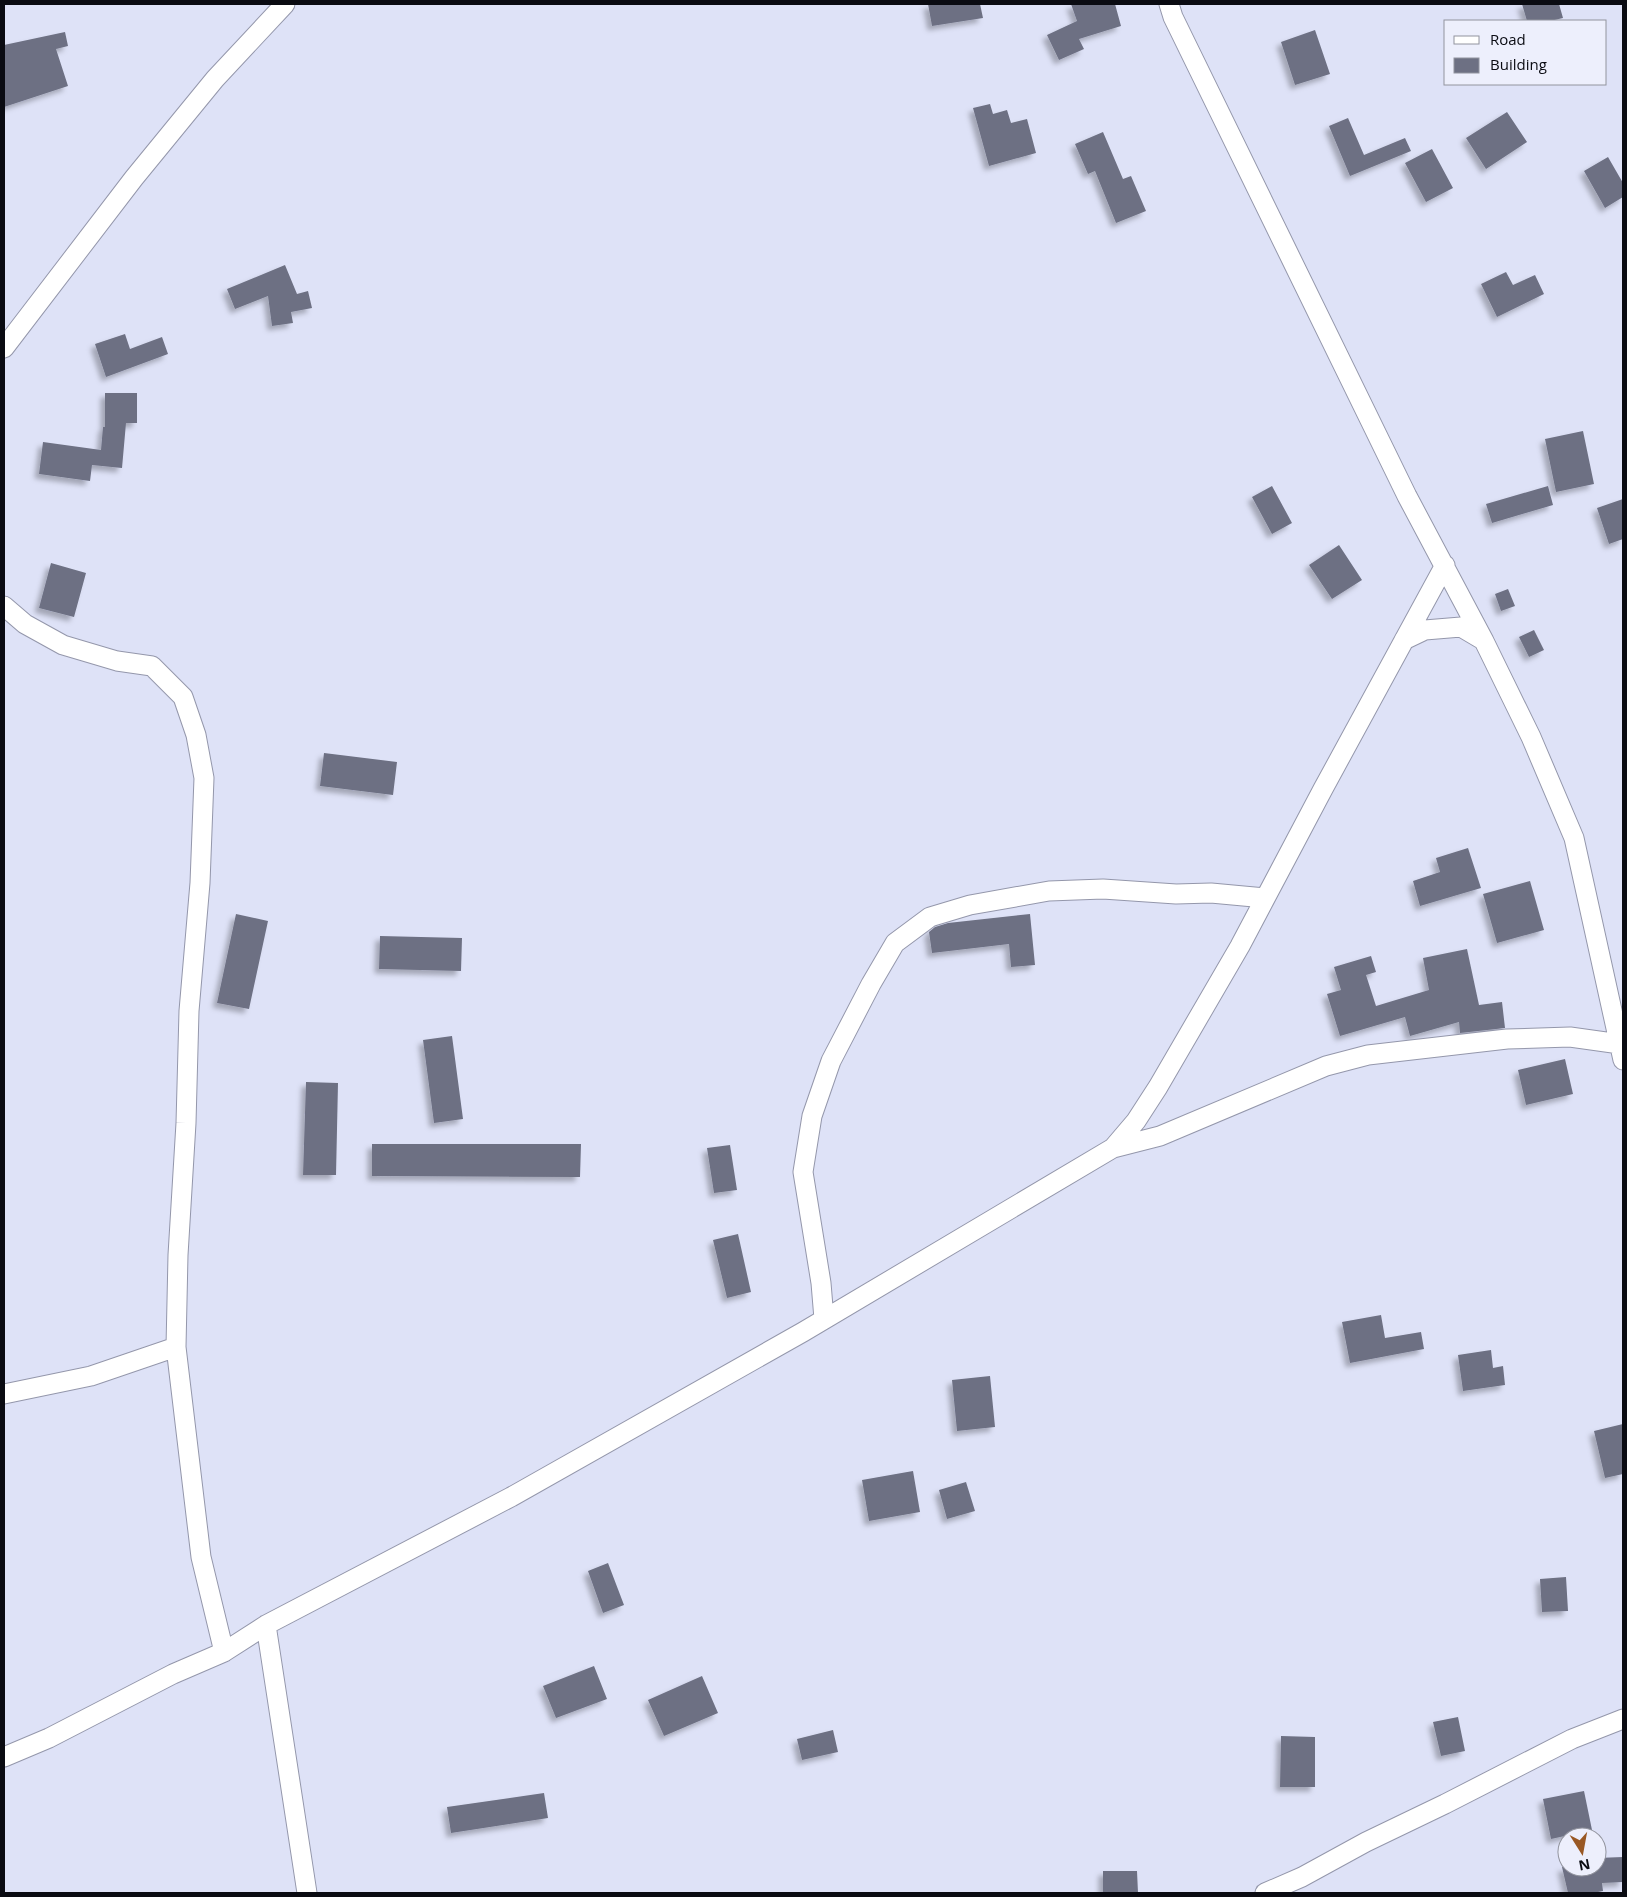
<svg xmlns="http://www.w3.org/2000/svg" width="1627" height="1897" viewBox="0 0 1627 1897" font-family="'Open Sans',sans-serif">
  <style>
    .building { fill: #6d7083; filter: url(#shadow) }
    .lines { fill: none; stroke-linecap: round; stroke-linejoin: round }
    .minor-casing { stroke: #9497ab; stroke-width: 21 }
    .minor { stroke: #fff; stroke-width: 19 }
  </style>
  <defs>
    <filter id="shadow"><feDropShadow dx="-4.5" dy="4.5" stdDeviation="2.5" flood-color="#0004"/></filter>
  </defs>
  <rect width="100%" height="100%" fill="#dee2f7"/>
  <!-- building -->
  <path class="building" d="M928,4H980L983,18L932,26Z
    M1071,4H1115L1121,26L1079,39L1084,49L1059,60L1047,35L1077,21Z
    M1522,4H1559L1563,18L1550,21H1527Z
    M1315,30L1330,74L1295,85L1281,42Z
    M65,32L68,46L56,49L68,86L4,107V45Z
    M990,104L993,114L1007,110L1011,123L1027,119L1036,153L989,166L973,108Z
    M1507,112L1527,142L1486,169L1466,138Z
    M1348,118L1364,155L1405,138L1411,151L1350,176L1329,126Z
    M1103,132L1123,179L1131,176L1146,211L1116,223L1095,171L1088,174L1075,144Z
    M1432,149L1453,188L1426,202L1405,163Z
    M1608,157L1623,183V197L1605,208L1584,171Z
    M285,265L297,294L308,291L312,308L291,312L293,323L272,326L268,296L235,309L227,289Z
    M1506,272L1513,285L1535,275L1544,294L1497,317L1481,284Z
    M125,334L130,349L162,337L168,354L106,377L95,344Z
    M105,393H137V423H126L122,468L92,465L90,481L39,474L43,442L101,450L103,427H105Z
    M1583,431L1594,484L1556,492L1545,439Z
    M1272,486L1292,523L1272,534L1252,497Z
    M1548,486L1553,505L1492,523L1486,504Z
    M1623,499V539L1609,544L1597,508Z
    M1339,545L1362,580L1332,599L1309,565Z
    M51,563L86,573L74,617L39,608Z
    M1508,589L1515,606L1501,611L1495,594Z
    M1534,630L1544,650L1529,657L1519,637Z
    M324,753L397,762L393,795L320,786Z
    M1468,848L1481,888L1420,906L1413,881L1440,872L1436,858Z
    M1530,881L1544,930L1497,943L1483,894Z
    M236,914L268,921L249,1009L217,1003Z
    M1030,914L1035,965L1011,967L1009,944L932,953L929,932L935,927L948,923Z
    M380,936L462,938L461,971L379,969Z
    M1467,949L1479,1005L1502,1002L1505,1028L1460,1033L1459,1022L1410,1036L1405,1017L1340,1036L1327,994L1341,990L1334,967L1371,956L1376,972L1366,975L1376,1006L1429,990L1423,958Z
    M452,1036L463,1119L434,1123L423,1040Z
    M1565,1059L1573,1094L1526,1105L1518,1070Z
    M306,1082L338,1083L336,1175H303Z
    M372,1144H581L580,1177L372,1176Z
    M730,1145L737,1190L714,1193L707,1148Z
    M738,1234L751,1292L727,1298L713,1240Z
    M1381,1315L1385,1338L1421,1332L1424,1349L1350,1363L1342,1322Z
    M1491,1350L1493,1368L1503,1366L1505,1385L1463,1391L1458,1355Z
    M990,1376L995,1427L957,1431L952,1380Z
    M1623,1424V1474L1605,1478L1594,1431Z
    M913,1471L920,1512L869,1521L862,1480Z
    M966,1482L975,1511L947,1519L939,1490Z
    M608,1563L624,1605L603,1613L588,1571Z
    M1566,1577L1568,1611L1542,1612L1540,1579Z
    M594,1666L607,1699L556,1718L543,1686Z
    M702,1676L718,1713L664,1736L648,1700Z
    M1458,1717L1465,1751L1441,1756L1433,1722Z
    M833,1730L838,1752L802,1760L797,1739Z
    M1281,1736L1315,1737V1787H1280Z
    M1584,1791L1592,1830L1551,1839L1543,1799Z
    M544,1793L548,1818L451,1833L447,1807Z
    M1623,1857V1882L1602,1883L1603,1891L1593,1893H1568L1562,1867H1597V1858Z
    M1103,1871H1137L1138,1893H1103Z"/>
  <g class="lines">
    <!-- minor casing -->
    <g class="minor-casing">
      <path id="minor" d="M1169,4L1173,17L1407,496L1484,641L1531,737L1574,838L1623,1060
        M4,348L134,178L215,79L285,4
        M4,606L25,624L63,645L117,661L152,666L183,697L196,735L204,778L200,883L189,1011L186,1123L178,1255L176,1347L201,1557L224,1652
        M1404,640L1425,630L1461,627L1483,640
        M1113,1148L1160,1136L1326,1066L1368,1055L1507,1039L1570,1037L1620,1044
        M824,1319L821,1283L803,1172L812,1116L831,1061L871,984L895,943L930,917L970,905L1049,891L1103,889L1176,894L1211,893L1265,898
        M4,1394L91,1376L176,1347
        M266,1625L307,1893
        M4,1757L49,1738L173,1674L224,1652L266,1625L511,1497L803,1332L1113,1148L1136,1121L1158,1087L1240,946L1323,789L1445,565
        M1265,1893L1302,1877L1366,1842L1445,1804L1572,1739L1623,1719"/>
    </g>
    <!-- minor -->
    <use href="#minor" class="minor"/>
  </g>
  <!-- border -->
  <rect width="1627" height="1897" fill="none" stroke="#0a0b12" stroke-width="10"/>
  <!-- legend -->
  <rect x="1444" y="20" width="162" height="65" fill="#edeffc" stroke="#92949e"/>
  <rect x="1454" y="36" width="25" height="8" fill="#ffffff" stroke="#92949e"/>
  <text x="1490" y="45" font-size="15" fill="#0a0b12">Road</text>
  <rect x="1454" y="58" width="25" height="15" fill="#6d7083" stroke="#92949e"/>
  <text x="1490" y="70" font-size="15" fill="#0a0b12">Building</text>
  <!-- north arrow -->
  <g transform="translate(1582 1852) rotate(169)"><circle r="24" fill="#edeffc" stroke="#92949e"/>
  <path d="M0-4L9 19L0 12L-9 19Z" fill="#995824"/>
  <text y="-8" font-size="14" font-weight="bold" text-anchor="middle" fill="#0a0b12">N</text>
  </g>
</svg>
